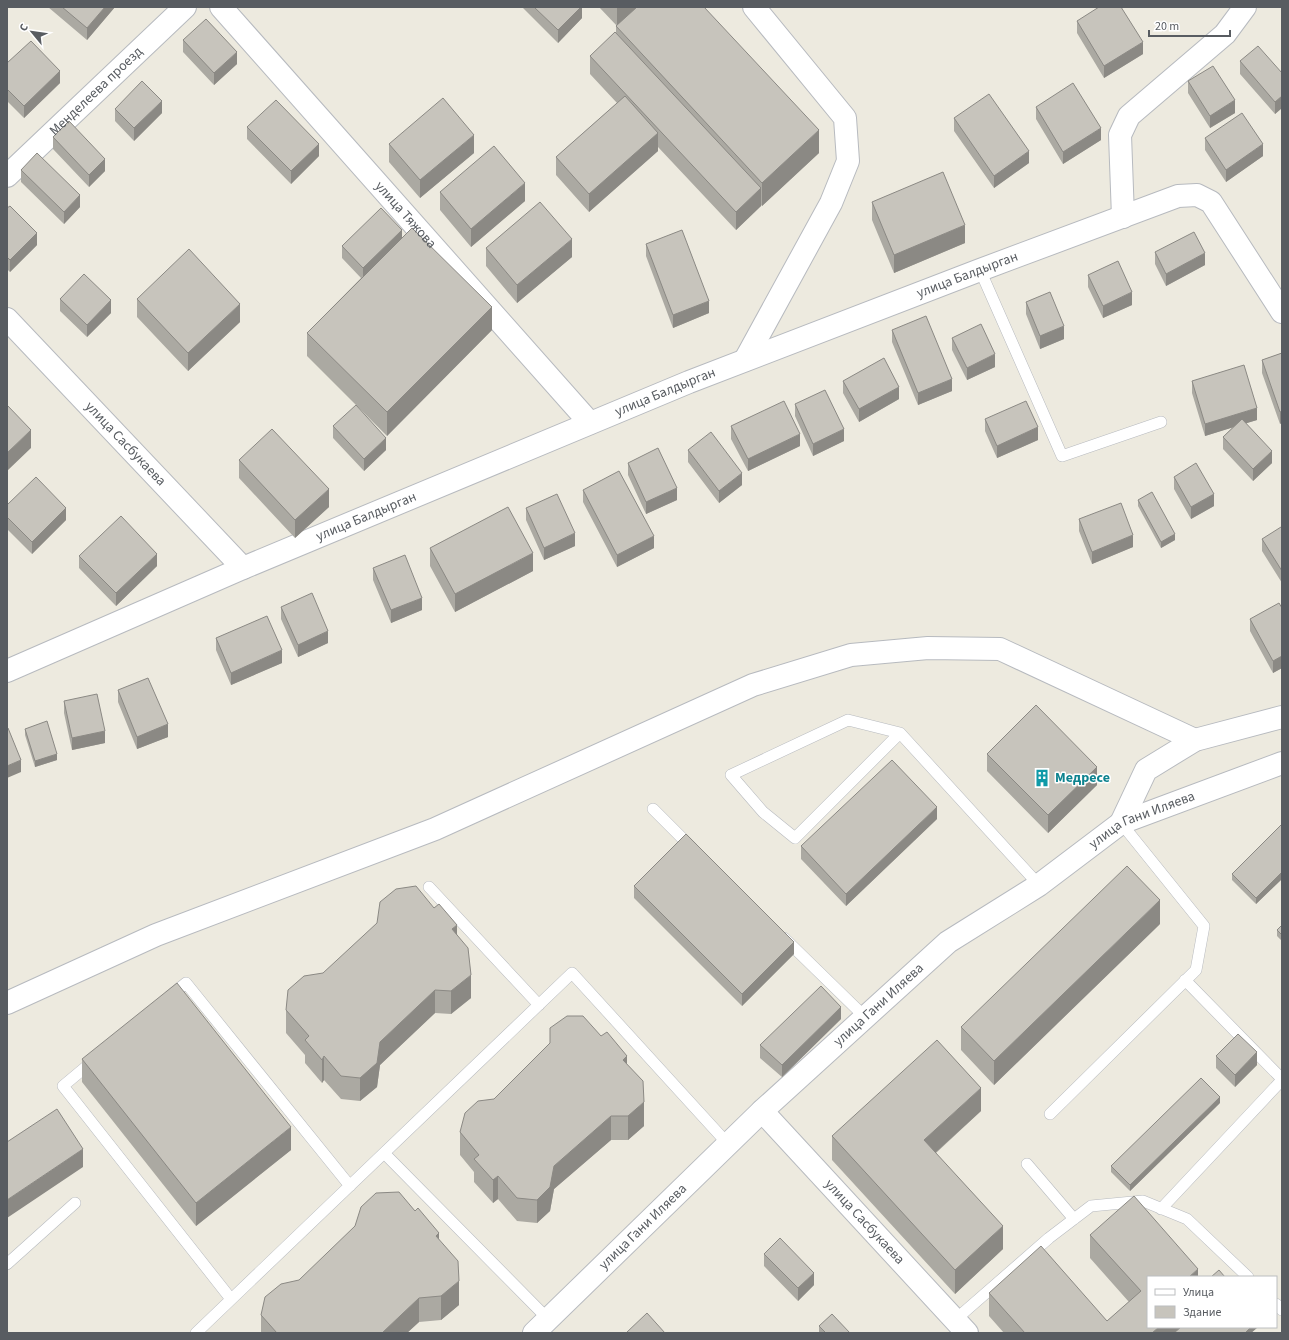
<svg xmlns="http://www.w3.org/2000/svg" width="1289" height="1340" viewBox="0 0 1289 1340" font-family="'Source Sans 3',sans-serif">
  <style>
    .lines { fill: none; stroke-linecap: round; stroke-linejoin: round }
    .lane-casing { stroke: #b7babf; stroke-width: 12 }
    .street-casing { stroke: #b7babf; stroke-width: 24 }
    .lane { stroke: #fff; stroke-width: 11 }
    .street { stroke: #fff; stroke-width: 22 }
    .wall { fill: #aba9a2 }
    .shaded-wall { fill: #8b8984 }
    .building { fill: #c7c4bc; stroke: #8b8984 }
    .labels { text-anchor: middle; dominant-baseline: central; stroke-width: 3; stroke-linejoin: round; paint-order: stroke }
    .street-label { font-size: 14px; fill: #585c61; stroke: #fff }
    .culture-label { font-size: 14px; font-weight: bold; fill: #0d838f; stroke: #fff; text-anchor: start }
  </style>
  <rect width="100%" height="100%" fill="#edeadf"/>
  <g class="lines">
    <!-- lane casing -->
    <g class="lane-casing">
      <path id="lane" d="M980,270L1062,456L1161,422
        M900,733L795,838L763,812L731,775L848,720L900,733L1039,885
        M653,809L692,848
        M429,887L539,1005
        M784,938L865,1017
        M1185,980L1282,1079
        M170,996L186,983L350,1186
        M93,1061L63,1086L231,1299
        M1050,1114L1196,970L1204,926L1121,823
        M384,1153L548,1319
        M1027,1164L1074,1219
        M1161,1209L1282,1080
        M7,1264L75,1203
        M1276,1304L1282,1310
        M955,1320L1049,1238L1091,1206L1143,1201L1187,1219L1248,1277
        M196,1333L572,973L728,1144"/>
    </g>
    <!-- street casing -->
    <g class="street-casing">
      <g id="street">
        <path id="s1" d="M221,7L590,423"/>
        <path id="s2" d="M7,176L185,7"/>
        <path d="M1123,217L1120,135L1129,116L1225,34L1245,7"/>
        <path id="s3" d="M7,319L243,568"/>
        <path d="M745,360L831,203L848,161L845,118L754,7"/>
        <path id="s4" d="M7,671L243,568L689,382L980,270L1178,196L1197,195L1211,202L1282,312"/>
        <path d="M1121,823L1146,770L1195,740L1282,717"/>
        <path d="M7,1003L156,935L435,829L753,685L851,655L928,648L1000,649L1195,740"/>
        <path id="s5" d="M762,1111L967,1333"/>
        <path id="s6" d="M534,1333L762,1111L948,942L1039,885L1121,823L1282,763"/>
      </g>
    </g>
    <!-- lane -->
    <use href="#lane" class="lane"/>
    <!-- street -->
    <use href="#street" class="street"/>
  </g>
  <!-- wall -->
  <path class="wall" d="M48,7H115L87,40Z
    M522,7H582V18L558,43Z
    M599,7H704L819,153L762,206L761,205V206L736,230L658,147V151L589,212L556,175V157L617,103L590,74V56L616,33V26H617Z
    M1282,18V33L1281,31V19Z
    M1077,21L1143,54L1104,78L1077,33Z
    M183,40L237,64L214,85L183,52Z
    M1240,61L1282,73V108L1275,114L1240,74Z
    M7,63L60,83L24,118L7,101Z
    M1188,81L1235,113L1210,128L1188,93Z
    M1036,107L1101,140L1063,164L1036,119Z
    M115,109L162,113L134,141L115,121Z
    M954,118L1029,163L994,188L954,131Z
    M247,127L319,156L291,184L247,139Z
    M53,137L105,171L89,187L53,149Z
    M1205,138L1263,156L1226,182L1205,150Z
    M389,144L474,153L420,198L389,162Z
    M21,170L80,207L64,224L21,182Z
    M440,192L525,201L471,247L440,210Z
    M872,202L965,243L894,273L872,220Z
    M7,208L37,245L10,272L7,269Z
    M402,238L492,330L387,436L307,356V333L361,278L342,258V246Z
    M646,244L709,313L673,328L646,256Z
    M486,248L572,257L517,303L486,266Z
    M1155,252L1205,265L1166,286L1155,264Z
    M1088,275L1132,305L1103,318L1088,287Z
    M60,299L111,313L87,337L60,311Z
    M137,299L240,322L188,371L137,317Z
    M1026,302L1064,339L1040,349L1026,314Z
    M892,330L952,391L918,405L892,342Z
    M952,338L995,367L967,380L952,350Z
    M1282,353L1280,424L1262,373V360Z
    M843,381L899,399L859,422L843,393Z
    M1192,381L1257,420L1246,423L1272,463L1253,481L1223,449V437L1233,427L1205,436L1192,393Z
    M795,404L844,441L813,456L795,416Z
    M985,419L1038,440L997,458L985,431Z
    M333,426L386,450L364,471L333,438Z
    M731,426L800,446L748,471L731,439Z
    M688,450L742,485L719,503L688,462Z
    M239,460L329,507L295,538L239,478Z
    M628,463L677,500L646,514L628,475Z
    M1174,477L1214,506L1191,519L1174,489Z
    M583,490L654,548L617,567L583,502Z
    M1138,500L1175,540L1161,548L1138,506Z
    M7,505L66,520L32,554L7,529Z
    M526,508L575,546L544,560L526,520Z
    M1079,519L1133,547L1092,564L1079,531Z
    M1282,528V583L1262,551V539Z
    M430,548L533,571L455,612L430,566Z
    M79,556L157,566L116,606L79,568Z
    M373,568L422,610L391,623L373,580Z
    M281,607L328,643L298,657L281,619Z
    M1282,608V668L1273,673L1250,631V619Z
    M216,638L282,663L231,685L216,650Z
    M118,690L168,737L137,749L118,702Z
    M64,701L105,743L72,750L64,713Z
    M25,729L57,760L35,767L25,735Z
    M987,754L1097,785L1048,833L987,771Z
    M937,819L846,906L801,859V846Z
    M1282,824V879L1256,904L1232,880V874Z
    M634,886L794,954L742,1006L634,898Z
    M1160,924L994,1085L961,1050V1027Z
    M1282,925V941L1277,936V930Z
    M457,934L471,998L451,1014L435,1013L380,1065L377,1087L360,1101L341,1099L324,1080L322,1083L305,1063V1055L286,1033V1010L323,973Z
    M841,1019L782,1077L760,1058V1045Z
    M1216,1056L1257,1065L1235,1087L1216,1068Z
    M82,1059L291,1150L196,1226L82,1082Z
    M627,1064L644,1126L628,1140H611L554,1189L550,1211L537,1223L517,1221L498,1199L493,1203L474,1182V1172L460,1155V1132L494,1099Z
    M1220,1103L1130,1191L1111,1172V1166Z
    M981,1111L936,1153L1003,1249L955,1294L832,1160V1136Z
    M1090,1235L1198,1277L1148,1327H1258L1251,1333H1004L989,1316V1293L1107,1321L1129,1302L1090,1258Z
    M439,1239L459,1305L441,1320L419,1322L407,1333H261V1315L299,1280Z
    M764,1254L814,1285L798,1301L764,1266Z
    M819,1326L850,1333H820L819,1332Z"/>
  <!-- shaded-wall -->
  <path class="shaded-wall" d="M105,7H115L87,40V28Z
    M581,7H582V18L558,43V30Z
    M617,7H638L617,27Z
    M1143,42V54L1104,78V66Z
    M237,52V64L214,85V73Z
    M60,71V83L24,118V106Z
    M1282,96V108L1275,114V102Z
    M1235,100V113L1210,128V116Z
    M162,101V113L134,141V128Z
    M1101,128V140L1063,164V152Z
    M819,130V153L762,206V183Z
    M658,133V151L589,212V194Z
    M474,135V153L420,198V180Z
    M319,144V156L291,184V171Z
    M1263,144V156L1226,182V170Z
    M1029,151V163L994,188V176Z
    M105,159V171L89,187V175Z
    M525,183V201L471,247V229Z
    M761,188V206L736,230V212Z
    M80,195V207L64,224V212Z
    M965,225V243L894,273V255Z
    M402,230V243L363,280V268Z
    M37,233V245L10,272V260Z
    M572,239V257L517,303V285Z
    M1205,253V265L1166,286V274Z
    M1132,292V305L1103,318V306Z
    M111,300V313L87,337V325Z
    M709,301V313L673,328V315Z
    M240,304V322L188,371V353Z
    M492,307V330L387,436V412Z
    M1064,326V339L1040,349V336Z
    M995,354V367L967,380V368Z
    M952,379V391L918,405V393Z
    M899,387V399L859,422V409Z
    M1257,408V420L1205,436V424Z
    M1282,411V423L1280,424V412Z
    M1038,427V440L997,458V446Z
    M844,429V441L813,456V444Z
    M31,430V448L7,471V453Z
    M800,434V446L748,471V459Z
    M386,438V450L364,471V459Z
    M1272,451V463L1253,481V469Z
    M742,473V485L719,503V491Z
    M677,488V500L646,514V502Z
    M329,489V507L295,538V520Z
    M1214,494V506L1191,519V507Z
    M66,508V520L32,554V542Z
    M575,533V546L544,560V548Z
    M1175,534V540L1161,548V542Z
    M1133,535V547L1092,564V552Z
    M654,536V548L617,567V555Z
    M533,553V571L455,612V594Z
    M157,554V566L116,606V593Z
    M422,598V610L391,623V610Z
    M328,631V643L298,657V645Z
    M282,650V663L231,685V673Z
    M1282,656V668L1273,673V661Z
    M168,724V737L137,749V737Z
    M105,731V743L72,750V738Z
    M57,754V760L35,767V761Z
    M21,760V772L7,778V766Z
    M1097,767V785L1048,833V815Z
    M937,807V819L846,906V894Z
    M1282,872V879L1256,904V898Z
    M1160,900V924L994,1085V1061Z
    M457,925V948L452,929Z
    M794,942V954L742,1006V994Z
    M471,975V998L451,1014V991Z
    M435,990V1013L380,1065L377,1087L360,1101V1078L380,1042Z
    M841,1007V1019L782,1077V1065Z
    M1257,1052V1065L1235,1087V1075Z
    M324,1056V1080L322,1083V1060Z
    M627,1056V1079L623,1060Z
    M981,1088V1111L924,1163V1140Z
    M1220,1097V1103L1130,1191V1185Z
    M644,1102V1126L628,1140V1116Z
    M611,1116V1140L554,1189L550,1211L537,1223V1200L554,1166Z
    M291,1127V1150L196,1226V1203Z
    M83,1149V1167L7,1218V1200Z
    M498,1176V1199L493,1203V1180Z
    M1003,1226V1249L955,1294V1270Z
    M439,1233V1257L436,1236Z
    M1198,1269V1277H1189Z
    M814,1273V1285L798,1301V1288Z
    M459,1281V1305L441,1320V1296Z
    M419,1298V1322L407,1333H382Z
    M1159,1327H1183L1178,1333H1152Z
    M1251,1327H1258L1251,1333H1245Z"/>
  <!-- building -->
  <path class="building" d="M62,7H105L87,28Z
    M534,7H581L558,30Z
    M637,7H704L819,130L762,183L616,26Z
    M1099,7H1121L1143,42L1104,66L1077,21Z
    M206,19L237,52L214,73L183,40Z
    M615,32L761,188L736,212L590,56Z
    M31,41L60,71L24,106L7,89V63Z
    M1258,46L1282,73V96L1275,102L1240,61Z
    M1213,66L1235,100L1210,116L1188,81Z
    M142,81L162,101L134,128L115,109Z
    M1073,83L1101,128L1063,152L1036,107Z
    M989,94L1029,151L994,176L954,118Z
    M625,96L658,133L589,194L556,157Z
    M443,98L474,135L420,180L389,144Z
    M276,100L319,144L291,171L247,127Z
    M1242,113L1263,144L1226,170L1205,138Z
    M69,121L105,159L89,175L53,137Z
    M494,146L525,183L471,229L440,192Z
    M37,153L80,195L64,212L21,170Z
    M943,172L965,225L894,255L872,202Z
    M540,202L572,239L517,285L486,248Z
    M10,206L37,233L10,260L7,257V208Z
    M381,208L402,230L363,268L342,246Z
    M412,228L492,307L387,412L307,333Z
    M682,230L709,301L673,315L646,244Z
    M1194,232L1205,253L1166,274L1155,252Z
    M189,249L240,304L188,353L137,299Z
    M1118,261L1132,292L1103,306L1088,275Z
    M84,274L111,300L87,325L60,299Z
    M1050,292L1064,326L1040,336L1026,302Z
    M926,316L952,379L918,393L892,330Z
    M981,324L995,354L967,368L952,338Z
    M1282,353V411L1280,412L1262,360Z
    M884,358L899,387L859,409L843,381Z
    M1244,365L1257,408L1205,424L1192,381Z
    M825,390L844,429L813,444L795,404Z
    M784,401L800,434L748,459L731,426Z
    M1026,401L1038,427L997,446L985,419Z
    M7,405L31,430L7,453Z
    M356,405L386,438L364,459L333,426Z
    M1242,419L1272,451L1253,469L1223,437Z
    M272,429L329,489L295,520L239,460Z
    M711,432L742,473L719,491L688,450Z
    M658,448L677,488L646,502L628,463Z
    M1196,463L1214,494L1191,507L1174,477Z
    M619,471L654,536L617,555L583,490Z
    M36,477L66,508L32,542L7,517V505Z
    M1152,492L1175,534L1161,542L1138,500Z
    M557,494L575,533L544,548L526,508Z
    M1121,503L1133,535L1092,552L1079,519Z
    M508,507L533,553L455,594L430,548Z
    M121,516L157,554L116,593L79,556Z
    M1281,527L1282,528V571L1262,539Z
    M405,555L422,598L391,610L373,568Z
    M312,593L328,631L298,645L281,607Z
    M1279,603L1282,608V656L1273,661L1250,619Z
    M267,616L282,650L231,673L216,638Z
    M148,678L168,724L137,737L118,690Z
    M97,694L105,731L72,738L64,701Z
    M1036,705L1097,767L1048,815L987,754Z
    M47,721L57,754L35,761L25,729Z
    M7,728H8L21,760L7,766Z
    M892,760L937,807L846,894L801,846Z
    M1282,824V872L1256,898L1232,874Z
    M686,834L794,942L742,994L634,886Z
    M1127,866L1160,900L994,1061L961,1027Z
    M416,886L434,908L439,904L457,925L452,929L468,948L471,975L451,991L435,990L380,1042L377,1063L360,1078L341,1076L324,1056L322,1060L305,1040L309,1036L286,1010L288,990L304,976L323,973L377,923L380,902L396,889Z
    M1282,925V935L1277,930Z
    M177,983L291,1127L196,1203L82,1059Z
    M821,986L841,1007L782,1065L760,1045Z
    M567,1016H583L601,1036L607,1032L627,1056L623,1060L643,1081L644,1102L628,1116H611L554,1166L550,1187L537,1200L517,1198L498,1176L493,1180L474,1159L479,1155L460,1132L465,1113L478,1101L494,1099L550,1043V1028Z
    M1238,1034L1257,1052L1235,1075L1216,1056Z
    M937,1040L981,1088L924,1140L1003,1226L955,1270L832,1136Z
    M1201,1078L1220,1097L1130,1185L1111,1166Z
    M57,1109L83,1149L7,1200V1142Z
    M399,1192L415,1211L418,1208L439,1233L436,1236L458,1261L459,1281L441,1296L419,1298L382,1333H277L261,1315L265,1297L281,1284L299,1280L355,1226L361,1207L376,1193Z
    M1134,1196L1198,1269L1189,1277H1148V1327H1159L1152,1333H1025L989,1293L1041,1246L1107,1321L1141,1291L1090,1235Z
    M780,1238L814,1273L798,1288L764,1254Z
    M1219,1270L1225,1277H1211Z
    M647,1313L665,1333H626Z
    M832,1314L850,1333H826L819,1326Z
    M1181,1327H1251L1245,1333H1174Z"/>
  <!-- icons -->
  <defs>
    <g id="building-bare" transform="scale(1.38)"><path d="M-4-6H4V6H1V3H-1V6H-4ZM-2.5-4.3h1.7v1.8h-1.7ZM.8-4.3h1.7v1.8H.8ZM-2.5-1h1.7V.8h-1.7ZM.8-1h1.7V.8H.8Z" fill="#0f9aa8" stroke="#fff" stroke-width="2.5" paint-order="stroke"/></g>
  </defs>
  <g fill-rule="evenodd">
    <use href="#building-bare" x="1042" y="778"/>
  </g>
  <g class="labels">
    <!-- street labels -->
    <g class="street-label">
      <text stroke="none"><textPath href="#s2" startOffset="123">Менделеева проезд</textPath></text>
      <text stroke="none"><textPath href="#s1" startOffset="278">улица Тяжова</textPath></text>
      <text stroke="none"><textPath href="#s4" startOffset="1039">улица Балдырган</textPath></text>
      <text stroke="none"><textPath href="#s4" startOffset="715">улица Балдырган</textPath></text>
      <text stroke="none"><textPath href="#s3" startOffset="172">улица Сасбукаева</textPath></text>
      <text stroke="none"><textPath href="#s4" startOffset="391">улица Балдырган</textPath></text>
      <text stroke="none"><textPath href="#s6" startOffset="800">улица Гани Иляева</textPath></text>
      <text stroke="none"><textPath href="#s6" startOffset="476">улица Гани Иляева</textPath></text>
      <text stroke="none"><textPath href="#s5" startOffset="151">улица Сасбукаева</textPath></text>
      <text stroke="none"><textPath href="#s6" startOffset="152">улица Гани Иляева</textPath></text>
    </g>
    <!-- culture labels -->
    <g class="culture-label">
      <text x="1055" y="778">Медресе</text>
    </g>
  </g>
  <!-- border -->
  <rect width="1289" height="1340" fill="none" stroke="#585c61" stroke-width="16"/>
  <!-- legend -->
  <rect x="1147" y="1276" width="130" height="52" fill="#ffffff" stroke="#bcbec0"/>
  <rect x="1155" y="1289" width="20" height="6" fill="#ffffff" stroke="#bcbec0"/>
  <text x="1183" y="1296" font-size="12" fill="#585c61">Улица</text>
  <rect x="1155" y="1306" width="20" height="12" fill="#c7c4bc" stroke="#bcbec0"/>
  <text x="1183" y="1316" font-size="12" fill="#585c61">Здание</text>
  <!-- north arrow -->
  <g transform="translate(32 32) rotate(299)" stroke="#ffffff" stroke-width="3" paint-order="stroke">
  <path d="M0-3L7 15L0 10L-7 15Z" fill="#585c61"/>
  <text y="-6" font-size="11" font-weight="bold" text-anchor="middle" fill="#585c61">С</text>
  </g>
  <!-- scale -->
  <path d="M1149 30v6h81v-6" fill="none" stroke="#585c61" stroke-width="2"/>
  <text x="1155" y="30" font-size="12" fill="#585c61" stroke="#ffffff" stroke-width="3" paint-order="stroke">20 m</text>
</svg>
